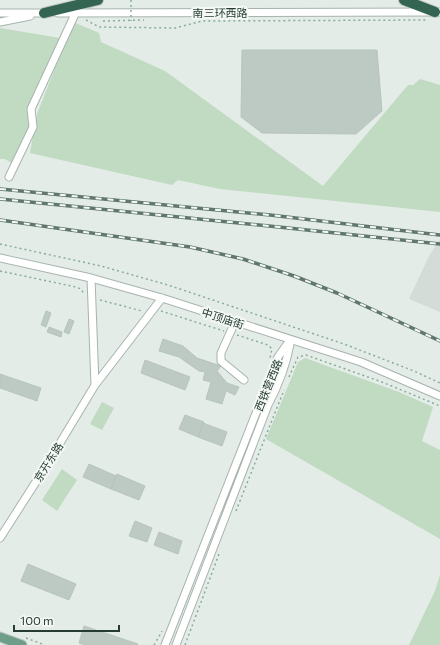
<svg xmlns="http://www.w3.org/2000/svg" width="440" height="645" viewBox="0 0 440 645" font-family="Commissioner,'Noto Sans SC',sans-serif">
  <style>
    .built { fill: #d3dcd6 }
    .green { fill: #c0dbc2 }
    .building { fill: #bdc9c3; stroke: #b7c5bd }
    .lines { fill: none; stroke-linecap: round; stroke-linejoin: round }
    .minor-casing { stroke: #a7b4ad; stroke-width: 9 }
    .major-casing { stroke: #c2c8c6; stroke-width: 11 }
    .highway-casing { stroke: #c2c8c6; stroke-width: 12 }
    .path { stroke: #88ac9a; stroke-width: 1.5; stroke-dasharray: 2 3; stroke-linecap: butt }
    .minor { stroke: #fff; stroke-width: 7 }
    .major { stroke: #6e9d88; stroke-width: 9 }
    .highway { stroke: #346552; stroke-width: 10 }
    .rail-casing { stroke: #60776d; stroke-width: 3.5 }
    .rail { stroke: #f4f9f6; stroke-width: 2; stroke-dasharray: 6; stroke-linecap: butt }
    .path-bridge { stroke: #88ac9a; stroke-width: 1.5; stroke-dasharray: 2 3; stroke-linecap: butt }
    .labels { text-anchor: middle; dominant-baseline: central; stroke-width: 4; stroke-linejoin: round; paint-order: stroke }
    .street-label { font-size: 11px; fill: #263c32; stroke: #f4f9f6 }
  </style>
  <rect width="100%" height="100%" fill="#e4ece7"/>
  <!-- built -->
  <path class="built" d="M440,239V312L409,299L429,256Z"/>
  <!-- green -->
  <path class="green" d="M73,22L99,33L101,42L165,71L323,186L408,85H413L420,79L440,85V212L220,189L178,180L172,185L30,153L37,114Z
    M0,28L60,38L29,107L30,128L13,164L5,159H0Z
    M305,358L399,392L433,407L422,441L440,450V539L266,439L298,362Z
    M102,402L114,408L102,430L90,424Z
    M62,469L77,480L57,511L42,500Z
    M440,575V645H409L435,591Z"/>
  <!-- building -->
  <path class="building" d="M242,50H377L382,111L356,134L262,133L241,117Z
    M46,311L51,313L46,327L41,325Z
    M69,319L74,321L69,334L64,332Z
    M49,327L62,332L61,337L47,332Z
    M163,339L183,346L197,358L221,366L217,371L227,383L239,387L235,395L226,391L222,404L206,399L211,382L203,380L205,372L199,371L179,357L159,351Z
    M145,360L190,377L185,390L141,373Z
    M0,374L41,388L37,401L0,388Z
    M185,415L204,422L198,437L179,429Z
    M203,423L227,432L222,446L198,437Z
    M89,464L116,476L111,489L83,477Z
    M117,474L145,486L139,500L111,489Z
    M135,521L152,528L147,542L129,536Z
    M159,532L182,541L178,554L154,545Z
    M28,564L76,584L69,600L21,581Z
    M84,626L138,644L137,645H85L79,643Z"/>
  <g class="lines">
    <!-- minor casing -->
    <g class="minor-casing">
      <path id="minor" d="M0,13H48
        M58,13L440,12
        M0,22L30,16
        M9,177L33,127L31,109L76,12
        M0,258L91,278L162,298L361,362L440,396
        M91,278L95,385
        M235,322L221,353V361L244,380
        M0,538L48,463L95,385L162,298
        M165,645L278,357L290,340
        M176,645L268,405C278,386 286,366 290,344"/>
    </g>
    <!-- major casing -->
    <g class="major-casing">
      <path id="major" d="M0,637L22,645"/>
    </g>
    <!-- highway casing -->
    <g class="highway-casing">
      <path id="highway" d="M404,0L435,12
        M44,13L98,0"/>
    </g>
    <!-- path -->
    <path class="path" d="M86,20L99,27L175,28L202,21L426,20L427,19
      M103,21L144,20
      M0,244L101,266L168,285L344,344L414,371L440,383
      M0,271L76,287L81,289L84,294
      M100,300L142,311
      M161,311L224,331
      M237,335L268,345L272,349L270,358
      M289,377L298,357L306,355L382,382L440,406
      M236,511L284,390
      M26,638L45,645
      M154,645L162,631
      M185,645L219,554"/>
    <!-- minor -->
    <use href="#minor" class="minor"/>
    <!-- major -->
    <use href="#major" class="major"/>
    <!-- highway -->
    <use href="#highway" class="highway"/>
    <!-- rail casing -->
    <g class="rail-casing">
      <path id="rail" d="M0,189L270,215L440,235
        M0,199L269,226L440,244
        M0,220L190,247L243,259L294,276L337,293L440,341"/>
    </g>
    <!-- rail -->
    <use href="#rail" class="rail"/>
    <!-- path-bridge -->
    <path class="path-bridge" d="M131,0V21"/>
  </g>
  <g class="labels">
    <!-- street labels -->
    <g class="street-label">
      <text x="220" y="12">南三环西路</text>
      <text transform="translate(223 318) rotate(18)">中顶庙街</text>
      <text transform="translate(268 385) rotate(-68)">西铁营西路</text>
      <text transform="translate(48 462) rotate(-58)">京开东路</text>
    </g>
  </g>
  <!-- scale -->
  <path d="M14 625v6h105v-6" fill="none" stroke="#263c32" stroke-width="2"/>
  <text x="20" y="625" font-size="12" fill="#263c32" stroke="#f4f9f6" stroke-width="3" paint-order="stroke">100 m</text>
</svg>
